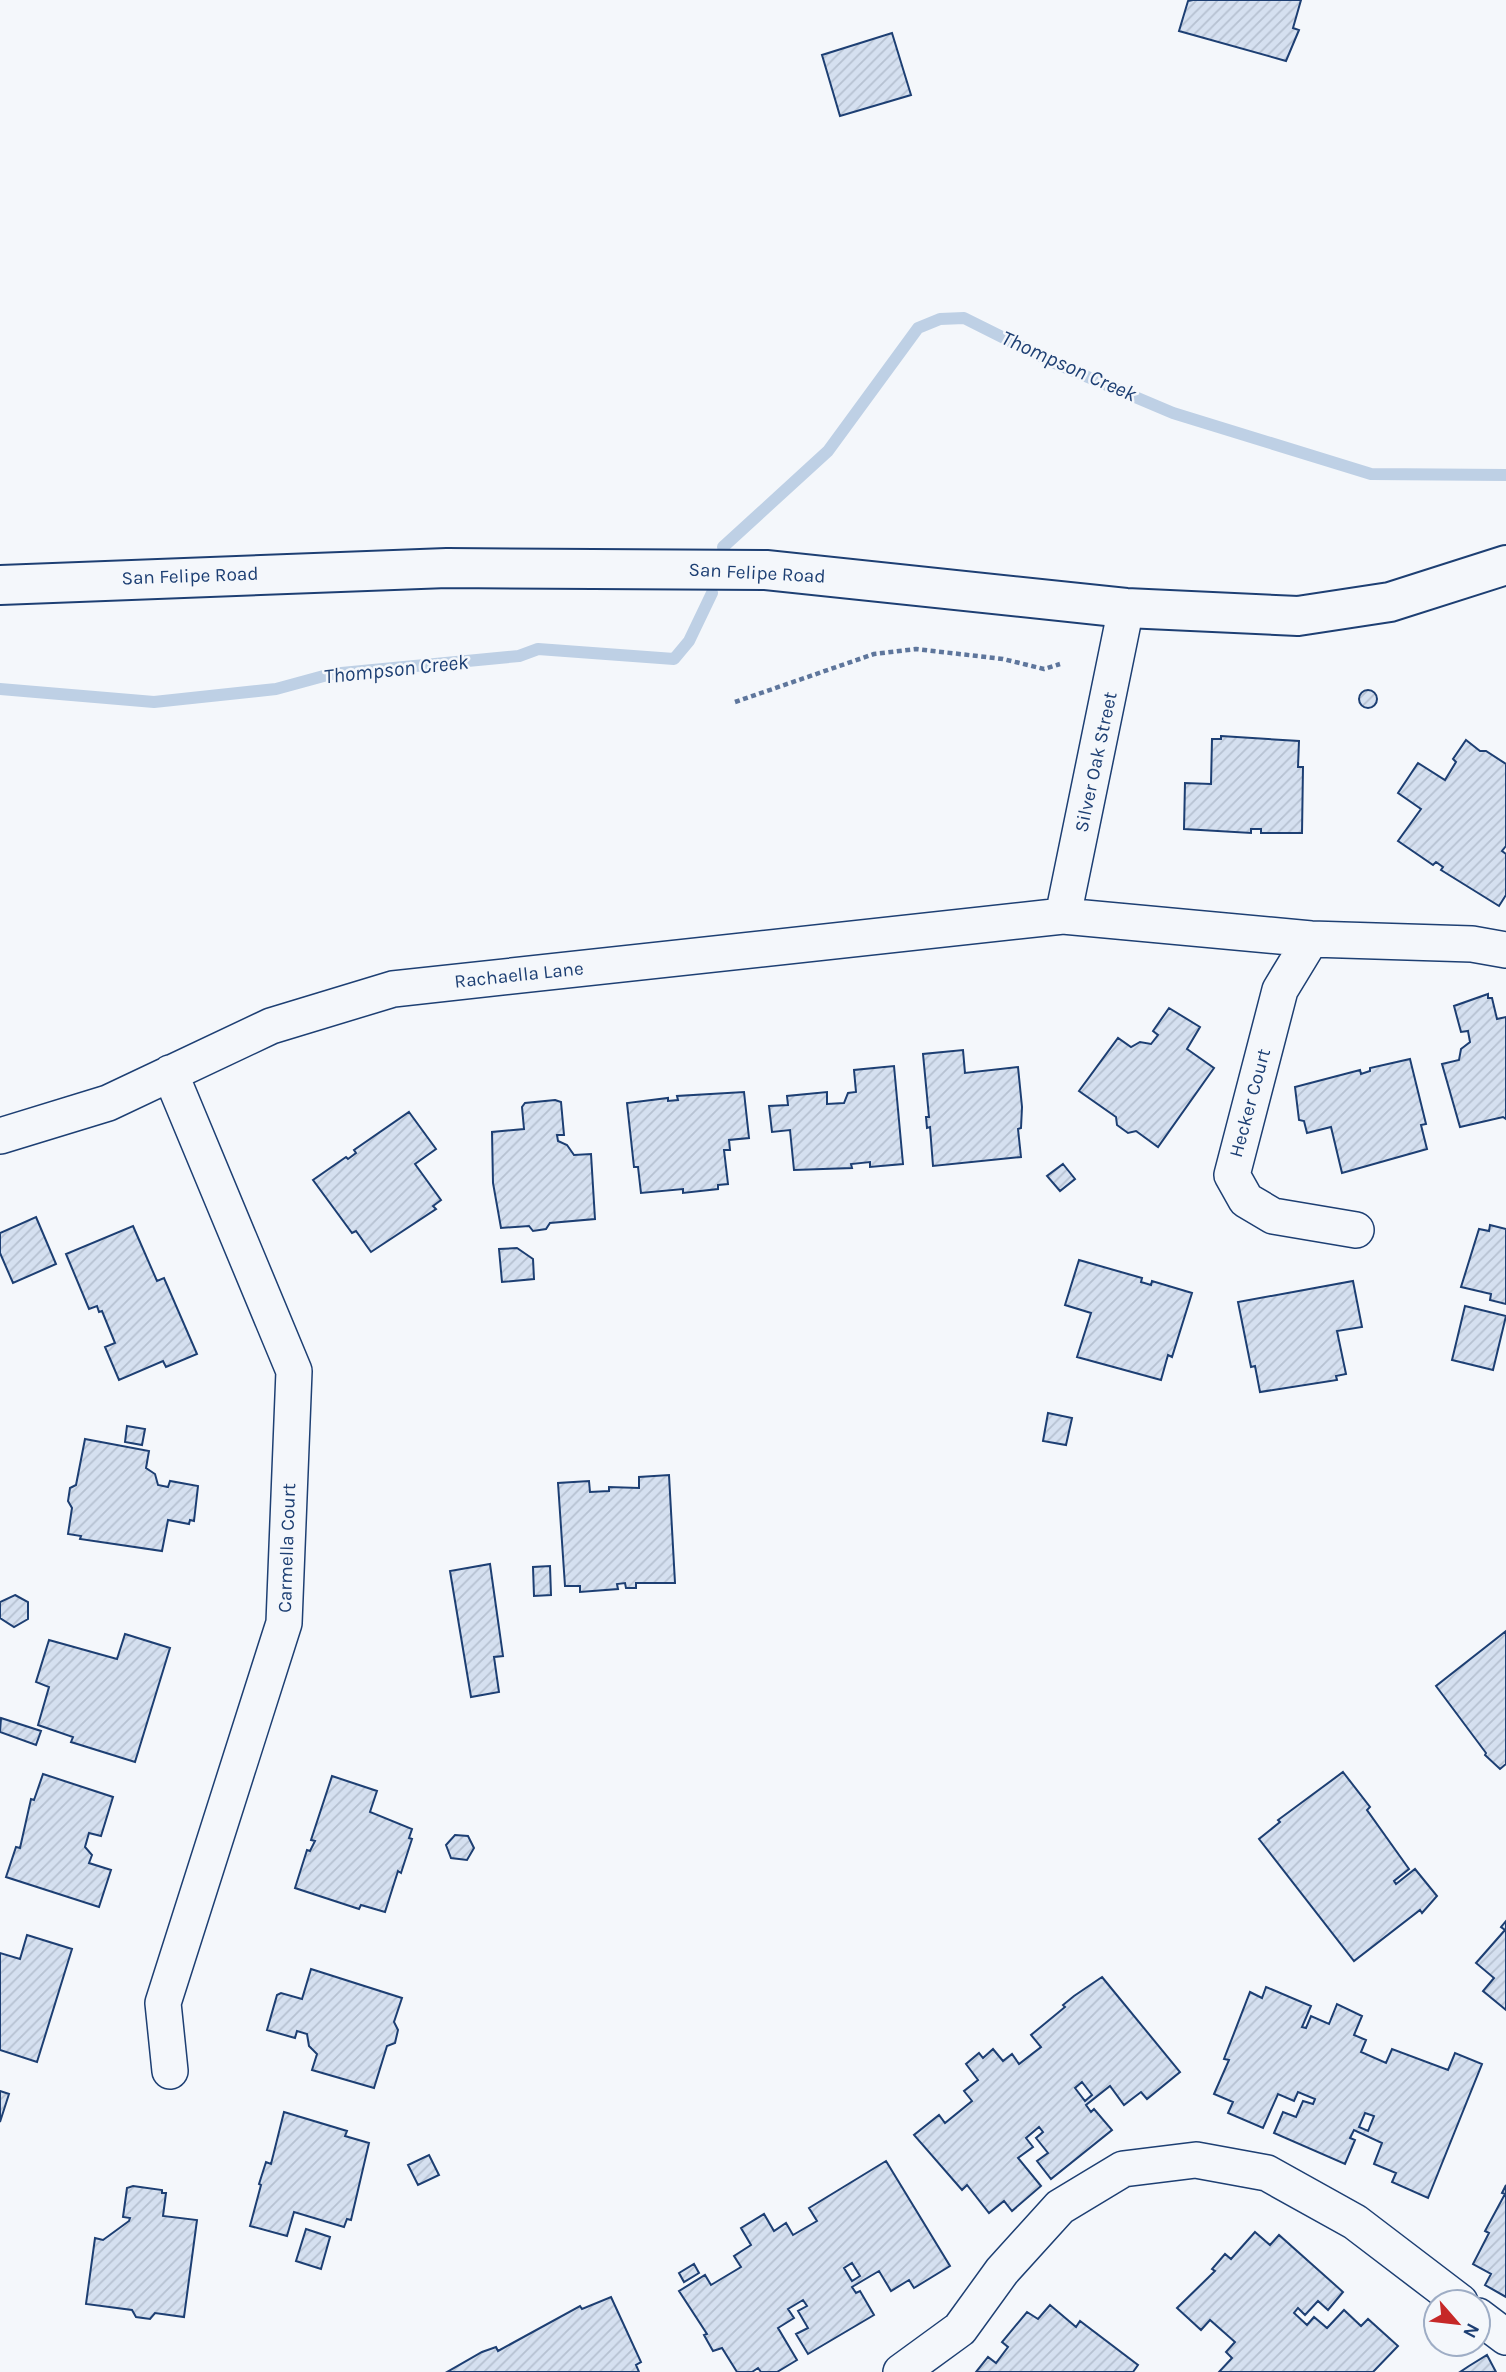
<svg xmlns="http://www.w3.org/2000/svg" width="1506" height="2372" viewBox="0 0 1506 2372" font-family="Karla,sans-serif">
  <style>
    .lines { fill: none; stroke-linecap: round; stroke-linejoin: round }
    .stream { stroke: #bed0e5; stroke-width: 12 }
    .building { fill: url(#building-hatch); stroke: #1d3f73; stroke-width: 2; fill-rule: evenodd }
    .street-casing { stroke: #1d3f73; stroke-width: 38 }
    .secondary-casing { stroke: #1d3f73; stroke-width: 42 }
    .path { stroke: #5e769c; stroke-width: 4.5; stroke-dasharray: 5 3.5; stroke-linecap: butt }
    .street { stroke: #f4f7fb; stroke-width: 35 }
    .secondary { stroke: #f4f7fb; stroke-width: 38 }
    .labels { text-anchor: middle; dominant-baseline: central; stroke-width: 5; stroke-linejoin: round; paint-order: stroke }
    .street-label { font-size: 19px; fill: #1d3f73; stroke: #f4f7fb }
    .water-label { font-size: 21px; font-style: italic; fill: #1d3f73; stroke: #f4f7fb }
  </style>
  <defs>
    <pattern id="building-hatch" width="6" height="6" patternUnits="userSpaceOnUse" patternTransform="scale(1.75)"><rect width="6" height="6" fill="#d5e0f0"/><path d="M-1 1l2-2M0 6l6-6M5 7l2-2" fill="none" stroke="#b6c1d1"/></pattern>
  </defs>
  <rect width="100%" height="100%" fill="#f4f7fb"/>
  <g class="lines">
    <!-- stream -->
    <path class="stream" d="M723,547L828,451L918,328L940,319L964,318L1050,361L1173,413L1371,474L1506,475
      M0,689L154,702L276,689L331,674L519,656L538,649L674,659L689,641L712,593"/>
  </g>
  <!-- building -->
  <path class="building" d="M1193,0H1301L1293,28L1299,30L1286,61L1179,31L1188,1Z
    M892,33L911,95L840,116L822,55Z
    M1359 699a9 9 0 1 1 18 0a9 9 0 1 1-18 0Z
    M1221,736L1299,741L1298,767H1303L1302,833H1261V829H1251V833L1184,829L1185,783L1211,784L1212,739H1221Z
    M1466,740L1480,751H1486L1506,764V846L1502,851L1506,854V895L1499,906L1441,870L1443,867L1436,862L1433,865L1398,841L1421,809L1398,793L1418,763L1445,780L1456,762L1453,759Z
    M1488,994V998H1492L1497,1019L1506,1017V1119L1503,1117L1460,1127L1442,1064L1459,1060L1461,1049L1470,1042L1468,1031L1461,1032L1454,1006Z
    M1169,1008L1200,1027L1187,1049L1214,1068L1158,1147L1136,1131L1128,1133L1117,1125L1116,1117L1079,1091L1118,1038L1131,1047L1140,1042L1151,1044L1158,1035L1153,1031Z
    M963,1050L965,1073L1018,1067L1022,1107L1021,1128L1018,1129L1021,1157L933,1166L930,1127L927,1128L926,1117H929L923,1054Z
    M1410,1059L1426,1124L1421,1125L1427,1149L1342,1173L1331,1127L1307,1133L1304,1121L1299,1120L1295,1087L1360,1070L1361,1074L1370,1071V1068Z
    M894,1066L903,1164L870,1167V1162L851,1164L852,1168L794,1170L790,1130L772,1132L769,1106L788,1105L787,1096L827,1092V1104L844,1103L848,1093L856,1092L854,1070Z
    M744,1092L749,1138L729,1140L730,1150H724L728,1184L718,1185V1189L683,1193V1189L641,1193L638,1167H634L627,1103L668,1098V1101L678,1100L677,1096Z
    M555,1100L561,1102L564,1135H557L558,1141L567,1145L574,1155L591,1154L595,1219L550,1223L546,1229L533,1231L529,1226L501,1228L493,1183L492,1132L524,1129L522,1107L525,1103Z
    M409,1112L436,1149L415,1164L441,1200L433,1206L436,1209L371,1252L356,1231L352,1233L313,1180L346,1157L348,1159L356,1153L354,1150Z
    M1063,1164L1075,1179L1060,1191L1047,1176Z
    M36,1217L56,1264L13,1283L0,1253V1233Z
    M1490,1225L1506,1229V1304L1490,1300L1491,1294L1461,1287L1479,1229L1489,1231Z
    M133,1226L157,1281L164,1278L197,1354L166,1367L163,1361L119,1380L105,1347L115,1343L102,1311L99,1312L97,1306L89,1309L66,1254Z
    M517,1248L533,1259L534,1279L502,1282L499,1249Z
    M1079,1260L1142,1278L1141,1282L1151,1285L1152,1281L1192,1293L1172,1357L1168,1355L1161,1380L1077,1357L1091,1313L1065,1305Z
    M1353,1281L1362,1327L1337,1331L1346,1374L1336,1376L1337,1380L1260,1392L1255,1366L1251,1367L1238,1302Z
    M1465,1306L1506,1316L1493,1370L1452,1360Z
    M1048,1413L1072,1418L1066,1445L1043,1441Z
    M127,1426L145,1429L142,1445L125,1442Z
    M85,1439L149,1451L146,1468L155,1474L158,1485L168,1487L170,1481L198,1486L194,1521L190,1520L189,1524L168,1520L162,1551L80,1539L81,1536L68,1534L72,1508L68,1501L70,1488L76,1485Z
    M669,1475L675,1583H636V1588H626L625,1583L617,1584L618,1589L580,1592V1586H565L558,1483L589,1481L590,1492L609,1491V1487L639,1488V1477Z
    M490,1564L503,1656L494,1657L499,1692L471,1697L450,1571Z
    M550,1566L551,1595L534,1596L533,1567Z
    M15,1595L28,1602V1619L14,1627L0,1618V1602Z
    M1506,1631V1764L1500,1769L1485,1755L1486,1753L1436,1686Z
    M125,1634L170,1648L135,1762L71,1742L73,1737L38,1725L49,1687L36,1682L49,1640L117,1659Z
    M1,1718L41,1731L36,1745L0,1732Z
    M1343,1772L1370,1807L1367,1810L1409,1869L1394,1881L1396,1884L1415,1869L1437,1896L1422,1913L1420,1910L1354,1961L1259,1839L1280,1822L1278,1820Z
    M43,1774L113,1797L101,1836L89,1833L85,1847L92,1855L89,1863L111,1870L99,1907L6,1877L16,1847L20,1848L31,1799L34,1800Z
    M332,1776L377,1791L370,1812L412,1829L409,1838L412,1839L401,1873L398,1871L385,1912L361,1905L359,1909L295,1888L307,1850L310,1851L315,1841L311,1840Z
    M455,1835L468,1836L474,1848L467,1860L451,1858L446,1845Z
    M1506,1921V2010L1483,1991L1494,1978L1476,1963L1505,1930L1501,1927Z
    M27,1935L72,1949L37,2062L0,2050V1953L20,1959Z
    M311,1969L402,1998L394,2022L398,2030L395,2043L387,2046L374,2088L312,2070L317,2054L309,2046L307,2034L297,2031L295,2038L267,2030L277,1995L281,1993L302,1999Z
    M1102,1977L1180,2072L1147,2099L1141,2092L1124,2105L1110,2086L1086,2105L1091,2112L1094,2109L1112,2130L1051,2179L1037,2161L1048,2153L1036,2138L1043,2132L1039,2127L1026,2138L1033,2147L1018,2158L1041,2186L1012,2211L1004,2201L989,2213L967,2185L962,2190L914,2135L939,2115L945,2123L972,2101L964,2091L978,2080L966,2064L979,2053L983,2058L993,2049L1003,2061L1012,2054L1019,2064L1041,2047L1031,2035L1065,2007L1063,2005L1074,1996ZM1082,2082L1092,2095L1085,2101L1075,2088Z
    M1266,1987L1311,2006L1302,2027L1306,2028L1311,2016L1329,2024L1337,2004L1362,2016L1354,2035L1366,2040L1361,2052L1386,2063L1392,2049L1448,2070L1455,2053L1482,2064L1428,2198L1392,2182L1396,2173L1374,2164L1382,2143L1354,2130L1350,2138L1355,2140L1345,2164L1274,2133L1283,2112L1296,2117L1303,2101L1313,2104L1315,2099L1298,2092L1294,2101L1278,2094L1263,2128L1228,2113L1233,2102L1214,2094L1229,2060L1224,2059L1250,1992L1262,1998ZM1365,2113L1374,2116L1368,2131L1359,2127Z
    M0,2091L9,2094L0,2122Z
    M284,2112L347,2131L345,2136L369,2143L351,2220L347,2219L344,2227L294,2212L287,2236L250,2226L261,2185L259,2184L266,2162L271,2164Z
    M429,2155L439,2175L418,2185L408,2165Z
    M886,2161L950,2266L914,2288L909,2280L891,2291L879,2271L852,2287L856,2293L860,2291L874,2315L808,2354L796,2334L808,2328L798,2311L807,2306L803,2300L788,2309L794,2318L778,2328L797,2360L777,2372H761L758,2368L752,2372H737L722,2348L713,2351L704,2335L707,2334L679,2291L705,2275L711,2285L741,2267L734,2256L751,2245L741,2228L764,2214L774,2231L786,2223L793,2235L817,2221L809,2208ZM852,2263L860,2276L852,2281L844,2268Z
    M1506,2185V2297L1485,2285L1491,2274L1473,2264L1489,2233L1485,2231L1505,2194L1502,2193Z
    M133,2186L162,2190V2193H166L163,2216L197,2220L184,2317L155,2313L150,2319L136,2317L132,2310L86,2304L95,2238L103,2240L129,2221L130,2218L123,2217L127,2188Z
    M306,2229L330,2237L321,2269L296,2261Z
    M1255,2232L1270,2245L1279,2235L1343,2292L1328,2310L1318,2301L1305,2315L1298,2308L1294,2313L1307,2325L1314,2317L1327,2328L1344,2310L1361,2326L1368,2319L1398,2346L1373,2372H1219L1232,2358L1226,2352L1235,2342L1210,2320L1201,2330L1177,2308L1215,2271L1212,2269L1225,2254L1231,2259Z
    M694,2264L699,2273L684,2282L679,2273Z
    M611,2297L641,2362L636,2365L639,2372H447L482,2352L496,2347L498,2351L580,2306L582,2309Z
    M1050,2305L1076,2327L1080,2321L1138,2365L1133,2372H976L988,2357L996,2363L1008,2347L1002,2342L1027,2312L1038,2319Z
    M1487,2355L1496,2372H1460L1469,2366Z"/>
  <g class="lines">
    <!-- street casing -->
    <g class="street-casing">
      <path id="street" d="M1063,916L1126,608
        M1311,939L1280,990L1232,1175L1246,1200L1273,1216L1356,1230
        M170,1073L294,1371L284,1623L163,2003L170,2071
        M0,1136L108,1103L271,1026L393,989L1063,916L1311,939L1472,944L1506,950
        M1478,2316L1506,2337
        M901,2372L960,2329L1002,2271L1060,2207L1123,2169L1196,2160L1267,2173L1355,2222L1460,2302"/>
    </g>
    <!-- secondary casing -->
    <g class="secondary-casing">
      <path id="secondary" d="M0,585L447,568L766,570L1126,608L1298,616L1390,602L1506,565"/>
    </g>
    <!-- path -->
    <path class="path" d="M735,702L874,654L916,649L1003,659L1044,669L1060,664"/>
    <!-- street -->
    <use href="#street" class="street"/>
    <!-- secondary -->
    <use href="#secondary" class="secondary"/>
  </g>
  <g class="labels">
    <!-- street labels -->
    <g class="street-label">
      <text transform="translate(757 573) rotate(3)">San Felipe Road</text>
      <text transform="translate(190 576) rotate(-2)">San Felipe Road</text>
      <text transform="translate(1096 762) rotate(-78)">Silver Oak Street</text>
      <text transform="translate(519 975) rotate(-6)">Rachaella Lane</text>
      <text transform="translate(1250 1103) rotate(-75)">Hecker Court</text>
      <text transform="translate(287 1548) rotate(-88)">Carmella Court</text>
    </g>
    <!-- water labels -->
    <g class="water-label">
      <text transform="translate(1069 366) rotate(24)">Thompson Creek</text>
      <text transform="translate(396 669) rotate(-6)">Thompson Creek</text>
    </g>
  </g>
  <!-- north arrow -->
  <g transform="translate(1457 2323) rotate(118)"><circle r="33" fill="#f4f7fb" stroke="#9eadc5" stroke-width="2"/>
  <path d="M0-5L12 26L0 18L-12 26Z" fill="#c62828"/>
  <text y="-10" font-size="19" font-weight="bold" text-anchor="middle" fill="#1d3f73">N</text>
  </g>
</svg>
